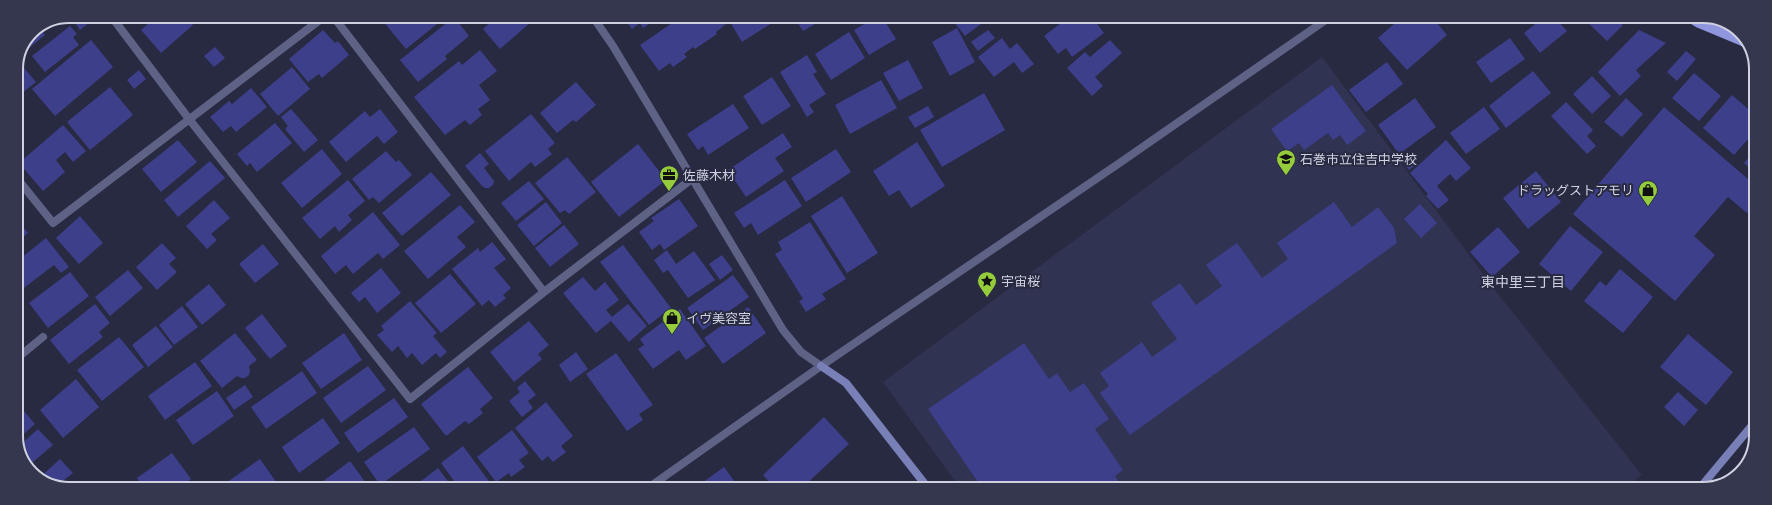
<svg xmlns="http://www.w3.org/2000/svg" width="1772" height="505" viewBox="0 0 1772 505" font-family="'Asap Condensed','Noto Sans JP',sans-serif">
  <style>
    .built { fill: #303351 }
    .building { fill: #3d3f8a }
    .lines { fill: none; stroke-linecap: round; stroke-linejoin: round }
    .street { stroke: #5e6285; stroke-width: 8 }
    .secondary { stroke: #7980b7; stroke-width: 8 }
    .primary { stroke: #8f96dd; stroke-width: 10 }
    .labels { text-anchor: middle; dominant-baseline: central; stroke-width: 4; stroke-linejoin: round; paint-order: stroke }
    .poi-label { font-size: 13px; fill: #cfd1e1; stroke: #282a42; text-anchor: start }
    .neighbourhood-label { font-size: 14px; fill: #cfd1e1; stroke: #282a42 }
    .rim { fill: none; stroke: #cfd1e1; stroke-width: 2 }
  </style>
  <rect width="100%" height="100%" fill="#282a42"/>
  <!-- built -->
  <path class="built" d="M1322,57L1499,295L1642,475L1622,489L960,488L883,382Z"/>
  <!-- building -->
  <path class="building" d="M81,16H92L94,19L80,30L74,21Z
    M157,16H185L193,25L161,53L141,30Z
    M203,16H219L210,24Z
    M387,16H447L406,49L382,20Z
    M497,16H538L500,49L483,29Z
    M454,17L469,36L445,56L447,59L418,82L400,60Z
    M623,17H659L643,28L640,23L632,29Z
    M681,17H721L726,24L716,32L717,34L695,49L693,47L684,54L687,57L673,67L670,63L659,71L640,45Z
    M727,17H768L772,23L742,42Z
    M794,17H816L814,18L817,23L803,31Z
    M846,17H860L850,23Z
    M876,17H882L896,39L869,55L854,30Z
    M950,17H990L965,36Z
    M1069,17H1092L1104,33L1072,57L1066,48L1058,54L1044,36Z
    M1402,17H1432L1447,35L1407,70L1378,38Z
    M1543,18H1555L1567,31L1540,53L1524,33Z
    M1583,18H1615L1623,25L1607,41Z
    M70,26L77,34L73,37L79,45L45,72L32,56Z
    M40,28L45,35L28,49L26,46L32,31Z
    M957,28L975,62L950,76L932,42Z
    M323,30L335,43L338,41L349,55L322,78L319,74L308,82L289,59Z
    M988,30L995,38L978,51L971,42Z
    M1639,30L1666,43L1636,70L1641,76L1620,96L1598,72Z
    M849,32L865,58L831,80L815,54Z
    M1002,38L1010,49L1017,43L1034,64L1022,73L1014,62L994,77L978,57Z
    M1510,38L1525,59L1491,83L1476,62Z
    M91,40L113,67L55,116L32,89Z
    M1110,40L1122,53L1095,77L1103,86L1092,96L1067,68L1085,52L1090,57Z
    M215,47L225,58L214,67L204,56Z
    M480,50L497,71L479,85L490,100L478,109L482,115L470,125L465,120L445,135L414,97L459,61L462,65Z
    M1686,51L1696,59L1677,81L1667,72Z
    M807,55L817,72L813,74L826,94L809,105L814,112L807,117L780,72Z
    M908,60L923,88L899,101L883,73Z
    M1387,62L1403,84L1366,112L1349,90Z
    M20,63L36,82L22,93L16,85V69Z
    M292,67L310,89L278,116L260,94Z
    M139,70L146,79L134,89L127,80Z
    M1533,71L1551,93L1506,128L1489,106Z
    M1694,73L1721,96L1699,121L1672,98Z
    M1592,76L1611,96L1592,114L1573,94Z
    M772,77L791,106L762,125L743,96Z
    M881,80L897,108L850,134L835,105Z
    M576,82L596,105L576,122L573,120L557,133L540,113Z
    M1332,85L1366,131L1347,145L1340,135L1333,140L1328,133L1304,150L1299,143L1287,151L1271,129Z
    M110,87L133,115L90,150L67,122Z
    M251,88L267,107L236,132L231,126L223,132L210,117L229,101L232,104Z
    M984,93L1005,130L942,167L920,130Z
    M1732,95L1756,116V119L1752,124L1756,128V130L1734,155L1703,128Z
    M1415,98L1436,127L1399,154L1378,125Z
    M1626,98L1643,114L1622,137L1604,122Z
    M1566,102L1593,130L1587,136L1596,146L1587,154L1551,116Z
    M733,104L749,128L708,155L703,146L698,150L687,134Z
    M928,106L934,117L915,128L908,117Z
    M1484,107L1500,129L1466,154L1450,133Z
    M1664,107L1755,185V202L1747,213L1728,197L1694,236L1715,255L1675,301L1573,214Z
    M291,109L318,140L304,152L285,129L288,126L281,117Z
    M380,109L398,132L384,144L377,136L346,162L329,142L365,111L370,117Z
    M531,114L555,143L548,149L552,154L535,167L531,162L509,181L485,151Z
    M275,123L292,143L257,172L250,163L247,166L237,154Z
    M63,125L86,151L73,162L65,152L56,160L65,172L43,191L19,163Z
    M783,133L792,147L775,158L784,171L746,197L728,170Z
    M178,140L197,162L161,192L142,169Z
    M1446,140L1471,168L1456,181L1450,174L1437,186L1449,200L1438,209L1426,196L1428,194L1410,173Z
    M917,142L945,186L911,208L899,190L889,196L873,171Z
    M638,144L666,180L619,217L591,182Z
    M322,149L342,174L302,208L281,183Z
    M836,149L851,172L806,202L791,178Z
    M1756,149L1755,173L1744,163Z
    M386,151L396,162L399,160L412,175L379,203L373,197L369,200L352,179Z
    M480,153L489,164L484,168L494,181L493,185L489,188H485L482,186L465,166Z
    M1408,153L1417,164L1409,170L1400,160Z
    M567,157L596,192L569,214L565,210L560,213L535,183Z
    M210,161L225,178L178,217L164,200Z
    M1536,171L1561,202L1528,229L1503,198Z
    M431,172L451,195L402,236L382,213Z
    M348,180L365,201L348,215L352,220L339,232L335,226L320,239L302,218Z
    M785,180L802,206L758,235L751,223L744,228L734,213Z
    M529,181L544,199L516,221L501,203Z
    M842,196L878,253L847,273L811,216Z
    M679,199L698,226L664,250L660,244L652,250L639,232L654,221L651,218Z
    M214,200L230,218L211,234L217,240L207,249L186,226Z
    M546,202L562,223L534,246L517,225Z
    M1334,202L1352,227L1378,207L1394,228L1397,243L1130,435L1100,393L1109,386L1100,373L1142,342L1152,357L1177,339L1151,303L1180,283L1196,305L1222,286L1206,265L1237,243L1262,278L1288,259L1277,243Z
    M1420,204L1437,223L1421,238L1404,219Z
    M460,205L475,222L457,237L466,247L428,279L404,251Z
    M373,212L400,245L383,259L378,253L353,274L346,265L335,274L321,256Z
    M80,216L103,243L79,264L56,238Z
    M16,219L28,233L16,243Z
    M810,222L846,279L822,294L826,299L806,312L799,301L803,299L775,254L782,250L778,242Z
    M564,225L579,244L550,267L535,248Z
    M1570,226L1603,252L1571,291L1539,264Z
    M1498,227L1520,252L1492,277L1470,252Z
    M46,238L69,267L61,273L54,265L16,294V262Z
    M492,242L506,259L494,268L511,288L503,295L506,298L495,307L489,300L482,306L452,269L478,248L480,252Z
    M162,243L176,258L169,264L177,272L157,290L136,267Z
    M263,244L279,264L255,283L239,264Z
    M623,245L671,308L649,325L600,262Z
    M667,250L676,264L694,251L715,280L688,298L668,270L663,273L654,260Z
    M722,255L733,270L720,280L709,264Z
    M381,268L401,293L377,313L365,297L359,302L351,293Z
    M1620,269L1653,297L1623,333L1584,301L1600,281L1606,286Z
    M128,270L143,288L110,316L95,297Z
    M70,272L89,296L48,328L29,303Z
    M450,274L476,304L441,333L415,303Z
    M733,275L749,297L703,330L687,308Z
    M583,277L595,291L605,282L619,300L606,310L612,317L628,304L647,326L629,342L611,321L596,333L563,293Z
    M209,284L226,305L202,325L185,304Z
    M410,301L437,333L433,336L447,352L440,358L436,353L422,365L412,353L407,358L398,346L392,352L377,335L384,330L381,326Z
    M95,304L110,323L99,332L103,337L69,364L50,340Z
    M182,306L198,327L174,345L159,325Z
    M748,307L766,333L723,364L704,338Z
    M680,309L706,346L686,360L679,350L653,369L638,349L644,345L640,339Z
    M262,314L287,346L270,359L245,328Z
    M529,321L549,345L538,354L542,359L514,382L490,352Z
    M156,326L173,347L148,367L132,345Z
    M235,333L257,360L249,366L250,371L249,375L245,378H241L237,376L222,388L200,361Z
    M344,333L362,360L321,389L302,363Z
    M1688,334L1733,372L1706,405L1660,367Z
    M119,337L144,367L102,401L77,370Z
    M1024,343L1049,379L1057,373L1070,392L1084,383L1109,419L1095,429L1123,470L1115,476L1123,488H982L928,409Z
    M576,352L588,369L570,382L559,365Z
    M616,353L653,405L639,414L643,420L627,431L586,374Z
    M195,362L212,386L165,420L148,396Z
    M368,366L386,390L341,423L323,398Z
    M468,367L493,398L480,409L483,413L469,424L465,421L446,436L421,404Z
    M302,371L317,393L266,429L251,407Z
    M76,379L99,407L63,438L40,410Z
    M525,381L536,395L528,401L533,408L522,417L509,401L520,392L517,388Z
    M245,385L253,397L234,410L226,398Z
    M217,391L234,416L193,445L176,420Z
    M1678,392L1698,410L1684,426L1664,407Z
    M394,398L408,417L358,453L344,433Z
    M16,402L35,424L16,441Z
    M546,402L573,436L561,446L566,452L553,462L548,456L542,461L515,428Z
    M824,417L849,444L802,488H775L763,475Z
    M323,418L340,443L299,473L282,447Z
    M414,427L430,449L380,485L364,462Z
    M38,429L53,445L27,467L19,446Z
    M512,430L529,453L519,460L525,467L511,477L509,473L496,482L477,457Z
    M463,446L491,484L486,488H459L441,463Z
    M172,453L191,479L180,487H143L137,478Z
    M60,459L73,473L55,487L40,477Z
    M260,459L279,486L277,487H220Z
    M350,461L368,486L314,488Z
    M724,467L737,485L733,488H695Z
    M438,468L453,488H412Z"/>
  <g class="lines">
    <!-- street -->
    <path class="street" d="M111,16L189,119L410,399L544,292L693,178
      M333,16L544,292
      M593,17L613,46L783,330L801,352L821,366
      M16,177L53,223L325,16
      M16,359L43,337
      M648,488L821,366L1121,162L1330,17"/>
    <!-- secondary -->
    <path class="secondary" d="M821,366L846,383L928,488
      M1699,489L1754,423"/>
    <!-- primary -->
    <path class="primary" d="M1691,18L1699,23L1747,43"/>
  </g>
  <!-- icons -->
  <defs>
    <g id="school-pin" transform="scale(1)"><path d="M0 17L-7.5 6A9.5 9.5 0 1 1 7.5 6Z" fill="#94cc3b" stroke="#282a42"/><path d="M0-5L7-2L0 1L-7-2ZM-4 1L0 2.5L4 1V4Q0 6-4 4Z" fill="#111"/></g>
    <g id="office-pin" transform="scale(1)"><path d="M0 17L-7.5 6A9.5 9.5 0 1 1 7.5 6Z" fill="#94cc3b" stroke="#282a42"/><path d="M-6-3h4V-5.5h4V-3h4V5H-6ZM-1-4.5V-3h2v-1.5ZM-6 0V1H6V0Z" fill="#111"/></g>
    <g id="shop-pin" transform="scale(1)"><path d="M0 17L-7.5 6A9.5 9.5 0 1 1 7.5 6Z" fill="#94cc3b" stroke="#282a42"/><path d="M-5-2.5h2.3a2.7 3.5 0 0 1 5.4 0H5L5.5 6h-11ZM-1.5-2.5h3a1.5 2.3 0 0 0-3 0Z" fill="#111"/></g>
    <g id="sight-pin" transform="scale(1)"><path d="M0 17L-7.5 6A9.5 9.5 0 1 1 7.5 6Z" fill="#94cc3b" stroke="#282a42"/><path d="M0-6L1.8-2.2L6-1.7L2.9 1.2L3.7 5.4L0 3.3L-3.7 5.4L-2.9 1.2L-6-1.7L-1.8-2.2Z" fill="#111"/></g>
  </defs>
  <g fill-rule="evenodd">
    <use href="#school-pin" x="1286" y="159"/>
    <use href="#office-pin" x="669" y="175"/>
    <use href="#shop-pin" x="1648" y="190"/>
    <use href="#sight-pin" x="987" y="281"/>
    <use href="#shop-pin" x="672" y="318"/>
  </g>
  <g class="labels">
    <!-- poi labels -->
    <g class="poi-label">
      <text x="1300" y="159">石巻市立住吉中学校</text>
      <text x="683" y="175">佐藤木材</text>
      <text x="1634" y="190" text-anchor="end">ドラッグストアモリ</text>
      <text x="1001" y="281">宇宙桜</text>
      <text x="686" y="318">イヴ美容室</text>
    </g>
    <!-- neighbourhood labels -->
    <g class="neighbourhood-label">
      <text x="1523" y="282">東中里三丁目</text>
    </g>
  </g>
  <!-- crop -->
  <path d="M0 0H1772V505H0ZM69 23H1703A46 46 0 0 1 1749 69V436A46 46 0 0 1 1703 482H69A46 46 0 0 1 23 436V69A46 46 0 0 1 69 23Z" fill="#35374f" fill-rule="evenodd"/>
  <path class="rim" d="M69 23H1703A46 46 0 0 1 1749 69V436A46 46 0 0 1 1703 482H69A46 46 0 0 1 23 436V69A46 46 0 0 1 69 23Z"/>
</svg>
